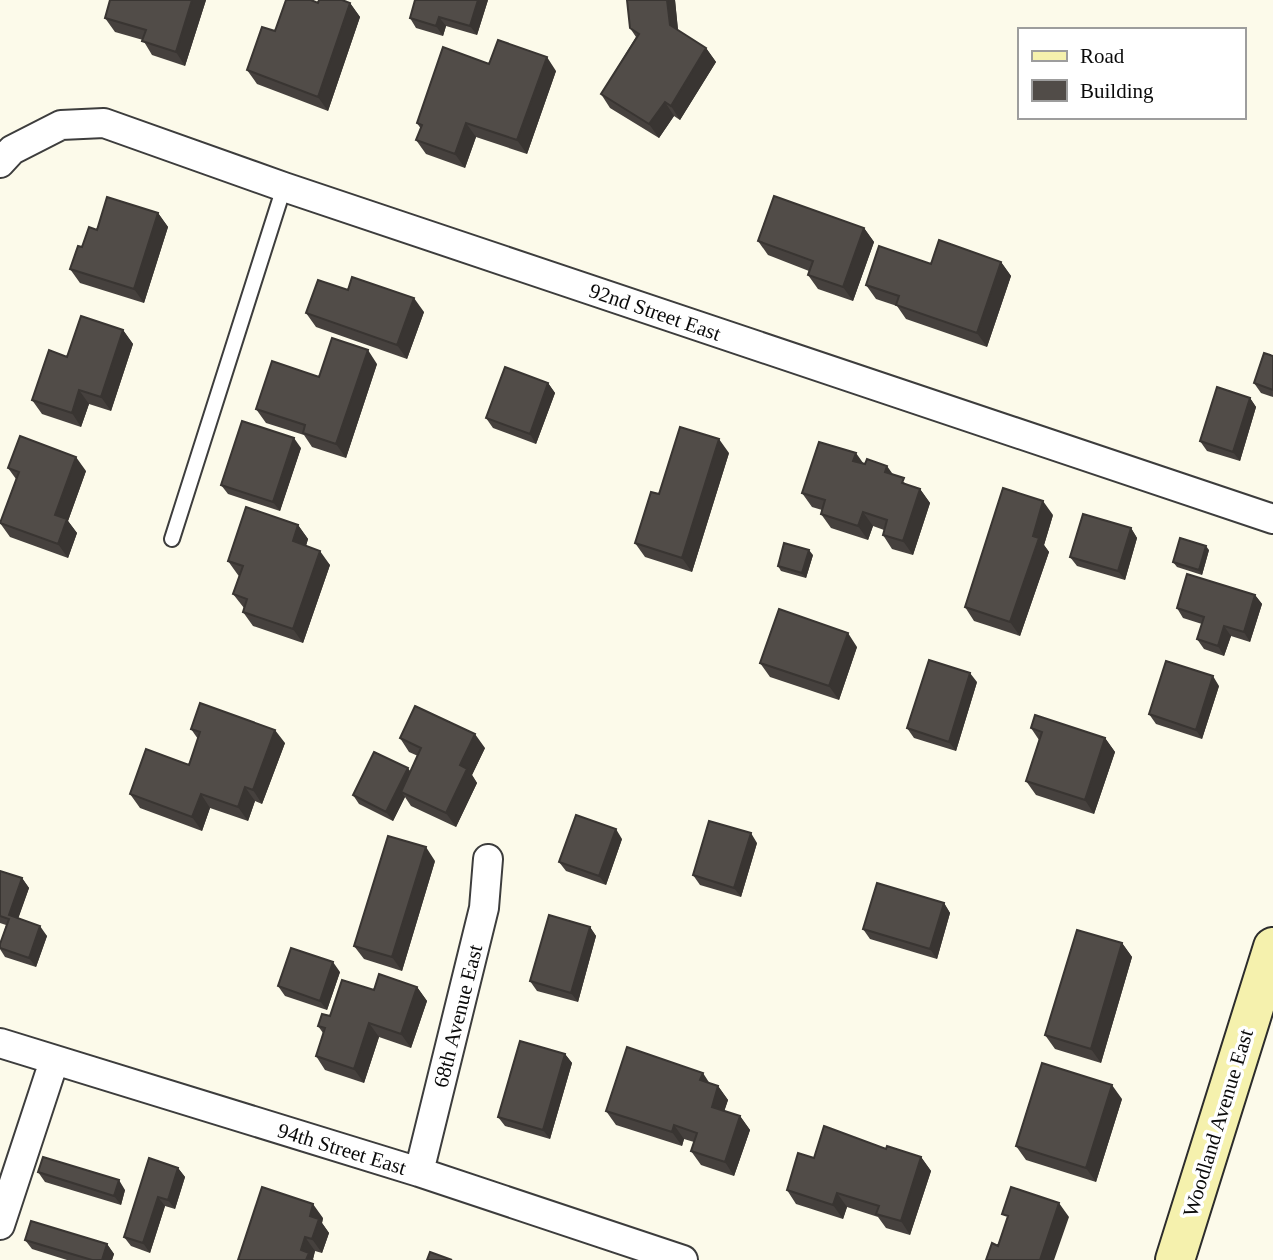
<svg xmlns="http://www.w3.org/2000/svg" width="1273" height="1260" viewBox="0 0 1273 1260" font-family="Georgia,serif">
  <style>
    .lines { fill: none; stroke-linecap: round; stroke-linejoin: round }
    .lane-casing { stroke: #3d3d3d; stroke-width: 18 }
    .street-casing { stroke: #3d3d3d; stroke-width: 32 }
    .secondary-casing { stroke: #2c2c2c; stroke-width: 42 }
    .lane { stroke: #fff; stroke-width: 14 }
    .street { stroke: #fff; stroke-width: 28 }
    .secondary { stroke: #f5f1ad; stroke-width: 38 }
    .wall { fill: #46413e }
    .shaded-wall { fill: #393532 }
    .building { fill: #514c48; stroke: #393532; stroke-width: 2 }
    .labels { text-anchor: middle; dominant-baseline: central; stroke-width: 7; stroke-linejoin: round; paint-order: stroke }
    .street-label { font-size: 21px; fill: #0a0a0a; stroke: #fff }
  </style>
  <rect width="100%" height="100%" fill="#fcfaea"/>
  <g class="lines">
    <!-- lane casing -->
    <g class="lane-casing">
      <path id="lane" d="M172,539L284,187"/>
    </g>
    <!-- street casing -->
    <g class="street-casing">
      <path id="street" d="M0,163L12,150L61,125L104,123L284,187L1273,519
        M0,1043L419,1172L683,1260
        M419,1172L484,908L488,859
        M0,1225L54,1061"/>
    </g>
    <!-- secondary casing -->
    <g class="secondary-casing">
      <path id="secondary" d="M1175,1260L1273,947"/>
    </g>
    <!-- lane -->
    <use href="#lane" class="lane"/>
    <!-- street -->
    <use href="#street" class="street"/>
    <!-- secondary -->
    <use href="#secondary" class="secondary"/>
  </g>
  <!-- wall -->
  <path class="wall" d="M206,0L185,66L152,55L143,40L115,32L105,18Z
    M488,0L477,35L446,26L443,36L416,28L410,18Z
    M627,0H675L678,31L706,48L716,62L680,120L674,116L659,138L610,108L601,94L636,37L630,28Z
    M318,3H350L360,17L328,111L257,84L247,70L275,31Z
    M489,64L556,71L527,154L476,137L465,168L426,154L416,140L421,129L417,123Z
    M158,213L168,227L144,303L80,283L70,269L97,230Z
    M864,228L874,242L853,301L818,289L808,275L809,271L768,255L758,241Z
    M1001,262L1011,276L987,347L906,319L897,306L876,299L866,285L931,264Z
    M348,290L424,312L407,359L316,327L306,313Z
    M123,330L133,344L111,411L89,404L81,427L42,414L32,400L67,357Z
    M1273,356V397L1261,393L1254,383Z
    M377,364L346,458L312,447L304,435L266,423L256,409L319,377Z
    M548,383L555,393L536,444L493,428L486,418Z
    M1250,398L1256,407L1240,461L1207,451L1200,441Z
    M301,448L280,511L228,494L221,485Z
    M729,453L692,572L645,557L635,543L659,494Z
    M863,464L893,475L908,485L920,489L930,503L913,555L892,549L883,535L884,530L873,526L868,540L831,528L821,514L822,510L812,507L802,493Z
    M8,468L86,471L68,521L77,533L68,558L10,537L0,523L16,479Z
    M1053,515L1044,545L1049,552L1020,636L974,621L965,607Z
    M298,525L308,539L306,546L330,565L303,643L253,626L243,612L244,608L233,594L239,576L238,575L228,561Z
    M1131,528L1137,538L1125,580L1077,566L1070,557Z
    M1209,550L1202,575L1177,567L1173,562Z
    M813,555L806,578L781,571L778,566Z
    M1255,595L1262,604L1250,642L1231,636L1224,656L1204,649L1197,639L1202,624L1183,618L1177,608Z
    M857,647L839,700L770,677L760,663Z
    M977,682L956,751L914,738L907,728Z
    M1219,686L1202,739L1156,724L1149,714Z
    M1031,728L1105,738L1115,752L1094,814L1036,795L1026,781L1039,740Z
    M191,729L285,743L262,804L255,801L248,821L210,808L202,831L140,808L130,794L189,765L198,739Z
    M400,738L485,748L472,775L477,783L456,827L411,806L405,797L393,821L359,804L353,795L410,772L418,756L409,752Z
    M622,839L606,885L566,871L559,862Z
    M757,843L741,897L700,885L693,875Z
    M435,861L402,971L364,959L354,946Z
    M0,871L22,878L29,888L18,918L47,936L36,967L5,957L0,949V944L6,925L0,923Z
    M944,903L950,913L937,959L870,939L863,929Z
    M590,927L596,936L578,1002L537,991L530,981Z
    M1122,943L1132,957L1101,1063L1055,1049L1045,1035Z
    M340,972L327,1010L285,996L278,986Z
    M417,987L427,1001L411,1048L379,1037L364,1083L325,1070L316,1056L323,1033L318,1026L330,1016L374,990Z
    M565,1054L572,1063L550,1139L505,1126L498,1117Z
    M710,1083L718,1086L728,1100L724,1111L740,1116L750,1130L734,1176L701,1165L691,1151L694,1142L684,1139L682,1146L616,1125L606,1111Z
    M1122,1099L1096,1182L1026,1160L1016,1146Z
    M886,1149L921,1157L931,1171L910,1235L886,1228L878,1217L847,1207L843,1219L796,1204L787,1190L814,1158Z
    M178,1168L185,1177L175,1209L165,1206L150,1253L131,1246L124,1237Z
    M38,1172L125,1190L121,1205L45,1182Z
    M323,1218L322,1223L329,1233L322,1253L315,1251L313,1259L238,1260Z
    M25,1240L107,1244L114,1254L112,1260H67L32,1249Z"/>
  <!-- shaded-wall -->
  <path class="shaded-wall" d="M192,0H206L185,66L176,52Z
    M478,0H488L477,35L470,26Z
    M667,0H675L679,39L670,25Z
    M350,3L360,17L328,111L318,97Z
    M439,17L446,26L443,36L436,26Z
    M706,48L716,62L680,120L671,106Z
    M547,57L556,71L527,154L517,140Z
    M665,102L674,116L659,138L649,124Z
    M466,123L476,137L465,168L455,154Z
    M158,213L168,227L144,303L134,289Z
    M864,228L874,242L853,301L843,287Z
    M1001,262L1011,276L987,347L977,333Z
    M414,298L424,312L407,359L397,345Z
    M123,330L133,344L111,411L101,397Z
    M368,350L377,364L346,458L336,444Z
    M548,383L555,393L536,444L530,434Z
    M79,390L89,404L81,427L72,413Z
    M1250,398L1256,407L1240,461L1233,452Z
    M294,438L301,448L280,511L273,502Z
    M719,439L729,453L692,572L682,558Z
    M856,453L866,467L853,461Z
    M76,457L86,471L68,521L77,533L68,558L58,544L55,515Z
    M887,466L897,480L885,472Z
    M920,489L930,503L913,555L903,541Z
    M1043,501L1053,515L1044,545L1049,552L1020,636L1010,622L1033,536Z
    M863,512L873,526L868,540L858,526Z
    M298,525L308,539L303,555L293,541Z
    M1131,528L1137,538L1125,580L1118,571Z
    M1206,546L1209,550L1202,575L1199,570Z
    M809,550L813,555L806,578L802,573Z
    M320,551L330,565L303,643L293,629Z
    M1255,595L1262,604L1250,642L1244,632Z
    M1224,626L1231,636L1224,656L1218,646Z
    M848,633L857,647L839,700L829,686Z
    M970,673L977,682L956,751L949,742Z
    M1213,676L1219,686L1202,739L1196,730Z
    M275,730L285,743L262,804L253,790Z
    M475,734L485,748L472,775L477,783L456,827L446,813L460,765Z
    M1105,738L1115,752L1094,814L1085,800Z
    M408,768L415,778L401,792L405,797L393,821L386,812Z
    M245,787L255,801L248,821L238,807Z
    M201,794L210,808L202,831L192,817Z
    M616,829L622,839L606,885L599,876Z
    M751,833L757,843L741,897L734,888Z
    M426,847L435,861L402,971L392,957Z
    M22,878L29,888L16,925L9,915Z
    M944,903L950,913L937,959L930,949Z
    M40,926L47,936L36,967L29,958Z
    M590,927L596,936L578,1002L571,993Z
    M1122,943L1132,957L1101,1063L1091,1049Z
    M333,962L340,972L327,1010L320,1001Z
    M417,987L427,1001L411,1048L401,1034Z
    M369,1023L379,1037L364,1083L354,1069Z
    M565,1054L572,1063L550,1139L543,1130Z
    M703,1073L712,1087L700,1080Z
    M1112,1085L1122,1099L1096,1182L1086,1168Z
    M718,1086L728,1100L721,1121L712,1107Z
    M740,1116L750,1130L734,1176L725,1162Z
    M674,1125L684,1139L682,1146L672,1132Z
    M921,1157L931,1171L910,1235L901,1221Z
    M178,1168L185,1177L175,1209L168,1200Z
    M119,1180L125,1190L121,1205L114,1196Z
    M837,1193L847,1207L843,1219L833,1205Z
    M158,1197L165,1206L150,1253L143,1243Z
    M1059,1203L1069,1217L1054,1260H1040Z
    M313,1204L323,1218L322,1223L329,1233L322,1253L312,1239L310,1216Z
    M305,1237L315,1251L313,1259L314,1260H306L301,1250Z
    M107,1244L114,1254L112,1260H102Z"/>
  <!-- building -->
  <path class="building" d="M110,0H192L176,52L142,41L146,30L105,18Z
    M286,0H311L318,3L319,0H342L350,3L318,97L247,70L262,27L275,31Z
    M415,0H478L470,26L439,17L436,26L410,18Z
    M627,0H667L670,25L706,48L671,106L665,102L649,124L601,94L639,34L630,28Z
    M498,40L547,57L517,140L466,123L455,154L416,140L422,125L417,123L443,47L489,64Z
    M774,196L864,228L843,287L808,275L813,261L758,241Z
    M107,197L158,213L134,289L70,269L78,246L82,247L89,227L97,230Z
    M939,240L1001,262L977,333L896,305L899,296L866,285L879,246L931,264Z
    M352,277L414,298L397,345L306,313L318,280L348,290Z
    M81,316L123,330L101,397L79,390L72,413L32,400L49,350L67,357Z
    M332,338L368,350L336,444L303,433L305,425L256,409L272,361L319,377Z
    M1264,353L1273,356V390L1254,383Z
    M505,367L548,383L530,434L486,418Z
    M1217,387L1250,398L1233,452L1200,441Z
    M242,421L294,438L273,502L221,485Z
    M680,427L719,439L682,558L635,543L651,492L659,494Z
    M20,436L76,457L55,515L67,519L58,544L0,523L19,472L8,468Z
    M819,442L856,453L853,461L865,464L867,459L887,466L885,472L904,478L902,483L920,489L903,541L883,535L887,520L863,512L858,526L821,514L825,500L802,493Z
    M1003,488L1043,501L1033,536L1039,538L1010,622L965,607Z
    M246,507L298,525L293,541L320,551L293,629L243,612L247,599L233,594L243,566L228,561Z
    M1083,514L1131,528L1118,571L1070,557Z
    M1180,538L1206,546L1199,570L1173,562Z
    M784,543L809,550L802,573L778,566Z
    M1187,574L1255,595L1244,632L1224,626L1218,646L1197,639L1204,617L1177,608Z
    M779,609L848,633L829,686L760,663Z
    M929,660L970,673L949,742L907,728Z
    M1166,661L1213,676L1196,730L1149,714Z
    M200,703L275,730L253,790L245,787L238,807L201,794L192,817L130,794L146,749L189,765L200,732L191,729Z
    M415,706L475,734L460,765L467,769L446,813L401,792L421,748L400,738Z
    M1035,715L1105,738L1085,800L1026,781L1042,732L1031,728Z
    M374,752L408,768L386,812L353,795Z
    M576,815L616,829L599,876L559,862Z
    M709,821L751,833L734,888L693,875Z
    M388,836L426,847L392,957L354,946Z
    M0,871L22,878L9,915L40,926L29,958L0,948V944L9,919L0,916Z
    M877,883L944,903L930,949L863,929Z
    M549,915L590,927L571,993L530,981Z
    M1077,930L1122,943L1091,1049L1045,1035Z
    M291,948L333,962L320,1001L278,986Z
    M379,974L417,987L401,1034L369,1023L354,1069L316,1056L325,1028L318,1026L322,1014L330,1016L342,980L374,990Z
    M520,1041L565,1054L543,1130L498,1117Z
    M627,1047L703,1073L700,1080L718,1086L712,1107L740,1116L725,1162L691,1151L697,1133L674,1125L672,1132L606,1111Z
    M1042,1063L1112,1085L1086,1168L1016,1146Z
    M824,1126L886,1149L887,1146L921,1157L901,1221L876,1214L879,1206L837,1193L833,1205L787,1190L798,1153L814,1158Z
    M43,1157L119,1180L114,1196L38,1172Z
    M149,1158L178,1168L168,1200L158,1197L143,1243L124,1237Z
    M262,1187L313,1204L310,1216L319,1219L312,1239L305,1237L301,1250L309,1253L306,1260H238Z
    M1011,1187L1059,1203L1040,1260H986L992,1243L998,1246L1008,1216L1002,1214Z
    M31,1221L107,1244L102,1260H92L25,1240Z
    M430,1252L452,1260H427Z"/>
  <g class="labels">
    <!-- street labels -->
    <g class="street-label">
      <text transform="translate(655 312) rotate(19)">92nd Street East</text>
      <text transform="translate(458 1016) rotate(-76)">68th Avenue East</text>
      <text transform="translate(1218 1123) rotate(-73)">Woodland Avenue East</text>
      <text transform="translate(342 1149) rotate(17)">94th Street East</text>
    </g>
  </g>
  <!-- legend -->
  <rect x="1018" y="28" width="228" height="91" fill="#ffffff" stroke="#9d9d9d" stroke-width="2"/>
  <rect x="1032" y="51" width="35" height="10" fill="#f5f1ad" stroke="#9d9d9d" stroke-width="2"/>
  <text x="1080" y="63" font-size="21" fill="#0a0a0a">Road</text>
  <rect x="1032" y="80" width="35" height="21" fill="#514c48" stroke="#9d9d9d" stroke-width="2"/>
  <text x="1080" y="98" font-size="21" fill="#0a0a0a">Building</text>
</svg>
